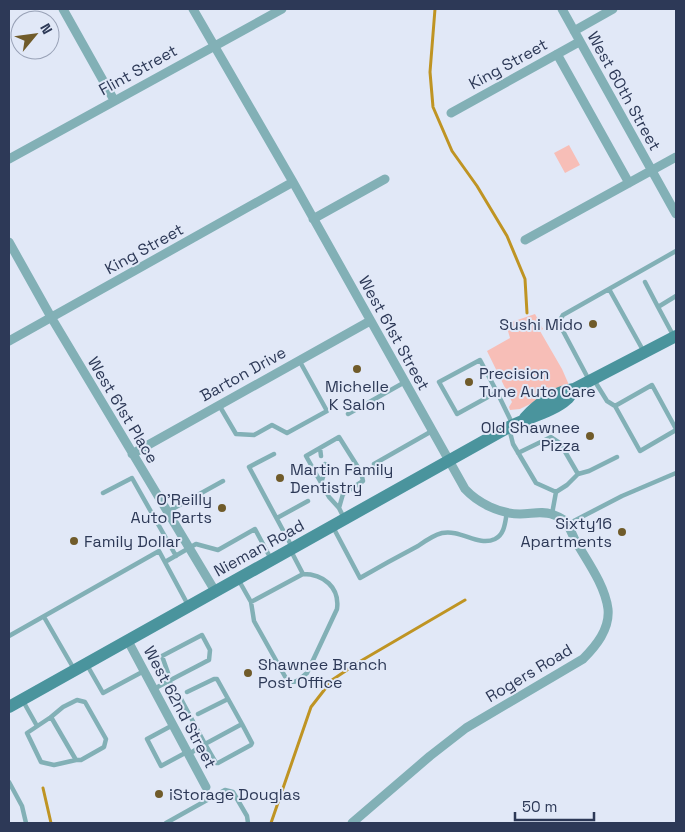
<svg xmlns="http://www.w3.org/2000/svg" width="685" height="832" viewBox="0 0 685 832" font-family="'Space Grotesk',sans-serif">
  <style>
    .green { fill: #f7beb7 }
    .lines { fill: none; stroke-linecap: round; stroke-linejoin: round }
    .stream { stroke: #bf9423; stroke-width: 3 }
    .service { stroke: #82b0b6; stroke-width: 4.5 }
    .minor { stroke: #82b0b6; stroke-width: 9 }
    .secondary { stroke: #4a949d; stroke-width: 12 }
    .poi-dot { fill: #705b2a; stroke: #e1e8f7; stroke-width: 2 }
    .labels { text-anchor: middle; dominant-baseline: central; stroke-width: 4; stroke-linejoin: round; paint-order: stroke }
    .street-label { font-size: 16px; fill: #2d3957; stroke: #e1e8f7 }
    .poi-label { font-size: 16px; fill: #2d3957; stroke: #e1e8f7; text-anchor: start }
  </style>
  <rect width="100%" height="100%" fill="#e1e8f7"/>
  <!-- green -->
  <path class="green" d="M569,145L580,165L565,173L554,153Z
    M535,314L543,329L540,331L562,369L569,385L520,409L510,410L509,407L512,402L487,351L510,338L506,324Z"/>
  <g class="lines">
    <!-- stream -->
    <path class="stream" d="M435,9L430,72L433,107L452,151L477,186L507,236L525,279L527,313
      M43,788L51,823
      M271,823L311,707L332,680L359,662L465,600"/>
    <!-- service -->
    <path class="service" d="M645,282L658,307
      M673,335L658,307L676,296
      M644,352L609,289L676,251
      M589,380L563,331L560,320L563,315L609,289
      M594,380L607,401L615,406L640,451L676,430
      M497,392L480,360L439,382L457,414L497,392L512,423
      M219,405L236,434L254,435L272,425L287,433L327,411L299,360
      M615,406L652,385L676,429
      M348,414L405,382
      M509,428L513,444L536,483L556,492L552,514
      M320,448L321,456
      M518,453L551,437L560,443L578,474
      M274,454L249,467L292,547
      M374,464L432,431
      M321,483L326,468L325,464
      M556,492L567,485L578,474L589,471L617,457
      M103,493L132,478L176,556
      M339,508L343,494L363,481L361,472L339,437L306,456L329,497L339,508L344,518
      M167,512L223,481
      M277,518L308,501
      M568,524L622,496L676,473
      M333,527L360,578C379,567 399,556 418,546C425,541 434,535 442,533C461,529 478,547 495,539C505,534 505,522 507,512
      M165,562L196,544L218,550L255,529L271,559
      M238,579L251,602L303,574L291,551
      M251,602L254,621L287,680C295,685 300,679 307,673L337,609C340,587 323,574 303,574
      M44,617L74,669
      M9,636L159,551L188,605
      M87,665L103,693L144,671
      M154,689C172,679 190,670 209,660L210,650L202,635L162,656L168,673L169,681L181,699L205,744L189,754
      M187,692L214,679H217L242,724L205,744L216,763H218L251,745L252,743L242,724
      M23,701L37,726
      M198,714L228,699
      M51,717L76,760L54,765L41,762L27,733L51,717L63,707L77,700L85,702L106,739L104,747L81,760H76
      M173,725L147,739L161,766L187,752
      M9,782L22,806L26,823
      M166,823L225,790L233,792L247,816L248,823"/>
    <!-- minor -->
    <path class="minor" d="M63,9L114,100
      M193,9L293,182L465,489C478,503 500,514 520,514C532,514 542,510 554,515C557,516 561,518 564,520C569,525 572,534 575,540C587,561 605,585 608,609C610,629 596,646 583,659L466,728L430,756L352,823
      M562,9L676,214
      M574,31L613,9
      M557,54L629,183
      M451,113L579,42
      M9,159L282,9
      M313,219L385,179
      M525,240L676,157
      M9,242L51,317L215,591
      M9,341L293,182
      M132,454L370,321
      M128,641L206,787"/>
    <!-- secondary -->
    <path class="secondary" d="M525,418C537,404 555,392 574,389L676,336
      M9,707L509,427C526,418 553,412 567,399C570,397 572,392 574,389"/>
  </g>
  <!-- markers -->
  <g class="poi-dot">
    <circle cx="593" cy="324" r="5"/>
    <circle cx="357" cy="369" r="5"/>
    <circle cx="469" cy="382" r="5"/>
    <circle cx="590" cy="436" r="5"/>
    <circle cx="280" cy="478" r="5"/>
    <circle cx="222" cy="508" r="5"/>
    <circle cx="622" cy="532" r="5"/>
    <circle cx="74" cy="541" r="5"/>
    <circle cx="248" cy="673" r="5"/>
    <circle cx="159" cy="794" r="5"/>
  </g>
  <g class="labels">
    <!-- street labels -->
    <g class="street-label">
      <text transform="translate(508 64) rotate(-29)">King Street</text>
      <text transform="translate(138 70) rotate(-29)">Flint Street</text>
      <text transform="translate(624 91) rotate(61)">West 60th Street</text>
      <text transform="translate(144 249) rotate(-29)">King Street</text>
      <text transform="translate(394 333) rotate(61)">West 61st Street</text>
      <text transform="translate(243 374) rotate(-29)">Barton Drive</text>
      <text transform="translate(123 410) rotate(59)">West 61st Place</text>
      <text transform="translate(259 548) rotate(-29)">Nieman Road</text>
      <text transform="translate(529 673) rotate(-31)">Rogers Road</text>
      <text transform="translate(180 707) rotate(62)">West 62nd Street</text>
    </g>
    <!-- poi labels -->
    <g class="poi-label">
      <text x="583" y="324" text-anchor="end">Sushi Mido</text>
      <text x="479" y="373">Precision<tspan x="479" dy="18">Tune Auto Care</tspan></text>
      <text x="357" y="386" text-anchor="middle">Michelle<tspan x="357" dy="18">K Salon</tspan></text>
      <text x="580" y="427" text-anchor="end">Old Shawnee<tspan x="580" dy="18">Pizza</tspan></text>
      <text x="290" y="469">Martin Family<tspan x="290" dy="18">Dentistry</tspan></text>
      <text x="212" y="499" text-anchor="end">O'Reilly<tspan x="212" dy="18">Auto Parts</tspan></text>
      <text x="612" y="523" text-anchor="end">Sixty16<tspan x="612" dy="18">Apartments</tspan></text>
      <text x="84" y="541">Family Dollar</text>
      <text x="258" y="664">Shawnee Branch<tspan x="258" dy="18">Post Office</tspan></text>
      <text x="169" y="794">iStorage Douglas</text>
    </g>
  </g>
  <!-- border -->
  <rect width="685" height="832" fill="none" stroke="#2d3957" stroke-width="20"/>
  <!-- north arrow -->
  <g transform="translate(35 35) rotate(61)"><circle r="24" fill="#e1e8f7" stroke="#99a2b7"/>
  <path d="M0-4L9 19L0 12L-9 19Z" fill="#705b2a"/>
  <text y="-8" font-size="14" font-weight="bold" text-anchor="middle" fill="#2d3957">N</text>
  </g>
  <!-- scale -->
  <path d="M515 812v8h79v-8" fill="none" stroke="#2d3957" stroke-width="2.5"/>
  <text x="522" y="812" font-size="15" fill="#2d3957" stroke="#e1e8f7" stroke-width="4" paint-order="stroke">50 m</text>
</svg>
